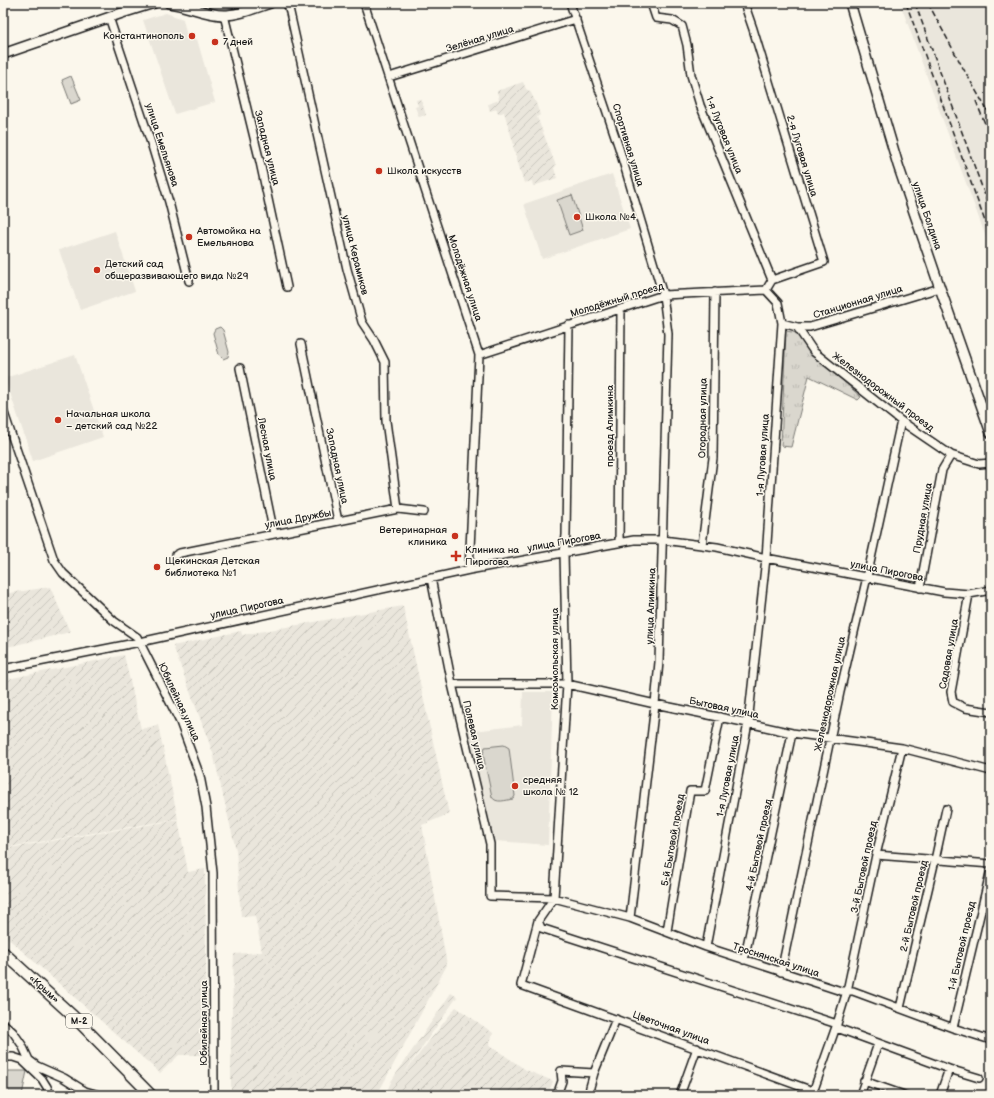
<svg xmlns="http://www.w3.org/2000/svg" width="994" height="1098" viewBox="0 0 994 1098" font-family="'Balsamiq Sans',sans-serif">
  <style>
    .built { fill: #eae6dc }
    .industrial { fill: url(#industrial-furrows) }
    .grass { fill: url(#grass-tufts); stroke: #7b7a75 }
    .park { fill: url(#park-crowns); stroke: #7b7a75 }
    .garden { fill: #dad7ce; stroke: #7b7a75 }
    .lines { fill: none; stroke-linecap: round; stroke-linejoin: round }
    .minor-casing { stroke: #1c1c1c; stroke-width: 10 }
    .major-casing { stroke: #1c1c1c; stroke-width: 12 }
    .highway-casing { stroke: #1c1c1c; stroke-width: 13 }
    .minor { stroke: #fbf7ec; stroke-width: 7 }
    .major { stroke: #fbf7ec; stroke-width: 9 }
    .highway { stroke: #fbf7ec; stroke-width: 10 }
    .rail { stroke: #1c1c1c; stroke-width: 1.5; stroke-dasharray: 6 3; stroke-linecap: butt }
    .poi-dot { fill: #c8321e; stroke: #fbf7ec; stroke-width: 1.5 }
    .labels { text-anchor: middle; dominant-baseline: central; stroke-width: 3; stroke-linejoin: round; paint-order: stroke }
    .shield { fill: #fbf7ec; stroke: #5f5e5a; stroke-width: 1 }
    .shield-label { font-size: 9px; font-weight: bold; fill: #1c1c1c }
    .poi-label { font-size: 10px; fill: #1c1c1c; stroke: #fbf7ec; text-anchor: start }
    .street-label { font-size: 10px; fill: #1c1c1c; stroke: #fbf7ec }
  </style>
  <defs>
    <pattern id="industrial-furrows" width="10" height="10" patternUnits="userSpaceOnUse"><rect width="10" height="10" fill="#eae6dc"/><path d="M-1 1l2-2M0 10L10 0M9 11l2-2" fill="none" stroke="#c8c5bc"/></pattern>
    <pattern id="grass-tufts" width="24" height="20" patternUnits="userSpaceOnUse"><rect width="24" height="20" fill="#dad7ce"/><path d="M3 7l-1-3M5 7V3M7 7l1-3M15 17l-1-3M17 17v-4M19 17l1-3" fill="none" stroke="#bab8b0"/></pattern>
    <pattern id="park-crowns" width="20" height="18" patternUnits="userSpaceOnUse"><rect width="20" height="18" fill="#dad7ce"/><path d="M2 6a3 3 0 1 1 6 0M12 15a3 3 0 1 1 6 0" fill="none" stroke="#bab8b0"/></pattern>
  </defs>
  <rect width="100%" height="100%" fill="#fbf7ec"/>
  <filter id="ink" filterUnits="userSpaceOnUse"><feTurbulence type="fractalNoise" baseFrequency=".025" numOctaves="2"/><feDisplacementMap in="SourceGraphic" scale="8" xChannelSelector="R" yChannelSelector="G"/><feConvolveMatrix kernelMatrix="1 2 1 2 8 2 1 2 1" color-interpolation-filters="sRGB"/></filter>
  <g filter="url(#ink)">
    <!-- built -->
    <path class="built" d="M900,3H984L991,19V251Z
      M166,13L183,19L188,41L197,39L215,102L175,114L143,20Z
      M612,174L630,229L542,259L524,204Z
      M115,231L135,291L80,310L59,250Z
      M75,355L103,437L33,461L5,378Z
      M523,692H553L548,845L495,841L466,732L522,725Z"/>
    <!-- industrial -->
    <path class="industrial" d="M523,82L526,89L530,91L536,103L540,115L537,117L556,166L554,168L557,178L533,186L532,181L524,183L513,146L514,145L504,112L498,114L497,109L490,111L488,104L499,100L497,91Z
      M421,99L426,115L419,117L415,107L418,106L416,100Z
      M50,587L70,632L3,648V594Z
      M403,606L449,814L422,825L447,965L377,1095H231V1041L234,954L262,952L255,916L241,917L236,850L213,753L173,646L241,631L242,635Z
      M124,655L141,729L158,725L178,819L3,848V680Z
      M178,820L188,872L205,869L207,1055H179L160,1073L3,934V849Z
      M451,993L457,997L404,1073L456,1007L493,1033L489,1045L526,1070L553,1081L548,1095H385L392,1080Z"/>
    <!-- grass -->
    <path class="grass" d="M786,331L798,333L813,354L861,397L858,400L809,376L791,447L781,446Z"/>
    <!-- park -->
    <path class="park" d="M71,76L81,100L71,104L62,80Z"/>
    <!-- garden -->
    <path class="garden" d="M572,195L583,230L569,235L557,200Z
      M220,327L223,330L229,352L228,357L223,359L219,355L213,333L215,329Z
      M504,745L509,748L515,796L513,799C506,800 496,804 492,797L483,754L485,747Z
      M3,1071H27L22,1095H3Z"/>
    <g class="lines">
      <!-- minor casing -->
      <g class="minor-casing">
        <path id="minor" d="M286,3L289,8L347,269L362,322L374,340L385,362L386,421L398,509
          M364,3L479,355L469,570
          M570,3L619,148L663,295L668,334L659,662L655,704L630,918
          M651,3L656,18L672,20L682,26L687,45L691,75L700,105L772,280L766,290L778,303L782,323L766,558L748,723L706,947
          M744,3L753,29L824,262L772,280
          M224,15L260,162L287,287
          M109,17L152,146L169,202L189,281
          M389,77L576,19
          M782,323L797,327H810L940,288
          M569,325L566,535L564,553L567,684L554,898L538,921L521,985L813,1091
          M797,327L814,352L901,421L951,455L979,464L991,463
          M301,344L338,521
          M479,355L663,295L766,290
          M240,368L274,534
          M3,410L54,560L63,573L114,621L137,637L180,722L200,776L206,807L213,873L214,1095
          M619,543L621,309
          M702,545L713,458L715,292
          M176,555L180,553L398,509L424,512
          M431,578L452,684L490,844V896L554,898L630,918L706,947L841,991H853L953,1028L991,1040
          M920,588L942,470L951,455
          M969,594L951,692L953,702L965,708L991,712
          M3,669L140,642L469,570L634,540H663L717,547L766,558L944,592L969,594L991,590
          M452,684H567L655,704L748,723L792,733L902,748L991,771
          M876,855L991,864
          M538,921L541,928L837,1024L847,991L876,855L902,748
          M667,931L690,791H705L720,717
          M744,960L792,733
          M781,972L840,692L867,577L901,421
          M900,1008L935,860L946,809
          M3,1023L13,1032L22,1045L29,1060L37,1066L64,1078L85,1091L99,1095
          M837,1028L949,1069L979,1078
          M953,1028L991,869
          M3,1057H13L22,1060L42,1079L47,1087L50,1095
          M864,1081L904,1095
          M557,1095L562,1081L561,1071L594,1073
          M589,1095L590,1087L594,1073L616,1019
          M680,1095L697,1048
          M812,1095L837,1024
          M860,1095L878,1044
          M940,1095L949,1069"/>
      </g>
      <!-- major casing -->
      <g class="major-casing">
        <path id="major" d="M169,3C187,5 205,15 224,15C239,15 255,8 270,3
          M850,3L898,165L940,288L991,433
          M3,54L122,13L154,3"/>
      </g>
      <!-- highway casing -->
      <g class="highway-casing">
        <path id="highway" d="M3,952L73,1016L151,1095"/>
      </g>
      <!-- minor -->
      <use href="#minor" class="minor"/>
      <!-- major -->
      <use href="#major" class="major"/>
      <!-- highway -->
      <use href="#highway" class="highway"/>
      <!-- rail -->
      <path class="rail" d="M906,3L991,238
        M915,3L991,212
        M928,3L963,68L991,117
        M976,101L991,139"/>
    </g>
  </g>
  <!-- markers -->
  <g class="poi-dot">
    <circle cx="192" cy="36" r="4"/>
    <circle cx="215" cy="42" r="4"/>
    <circle cx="379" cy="171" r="4"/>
    <circle cx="577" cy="217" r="4"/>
    <circle cx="189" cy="237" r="4"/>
    <circle cx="97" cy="270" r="4"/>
    <circle cx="58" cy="420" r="4"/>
    <circle cx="455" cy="536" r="4"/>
    <path d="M454 550h4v4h4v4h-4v4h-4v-4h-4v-4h4z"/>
    <circle cx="157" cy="567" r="4"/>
    <circle cx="515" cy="786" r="4"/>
  </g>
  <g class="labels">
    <!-- shield labels -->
    <rect class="shield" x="66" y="1014" width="26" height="14" rx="3"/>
    <g class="shield-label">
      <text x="79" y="1021">М-2</text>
    </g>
    <!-- poi labels -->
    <g class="poi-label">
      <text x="184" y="36" text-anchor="end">Константинополь</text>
      <text x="223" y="42">7 дней</text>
      <text x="387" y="171">Школа искусств</text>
      <text x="585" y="217">Школа №4</text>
      <text x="197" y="231">Автомойка на<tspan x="197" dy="12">Емельянова</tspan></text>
      <text x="105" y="264">Детский сад<tspan x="105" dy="12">общеразвивающего вида №29</tspan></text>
      <text x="66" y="414">Начальная школа<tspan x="66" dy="12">– детский сад №22</tspan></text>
      <text x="447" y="530" text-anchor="end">Ветеринарная<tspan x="447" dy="12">клиника</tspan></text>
      <text x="465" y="550">Клиника на<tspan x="465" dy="12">Пирогова</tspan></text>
      <text x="165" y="561">Щекинская Детская<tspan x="165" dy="12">библиотека №1</tspan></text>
      <text x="523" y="780">средняя<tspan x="523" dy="12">школа № 12</tspan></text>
    </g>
    <!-- street labels -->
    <g class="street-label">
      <text transform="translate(480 39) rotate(-17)">Зелёная улица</text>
      <text transform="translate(724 135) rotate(68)">1-я Луговая улица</text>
      <text transform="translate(162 145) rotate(72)">улица Емельянова</text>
      <text transform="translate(628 145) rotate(73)">Спортивная улица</text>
      <text transform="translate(267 148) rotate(76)">Западная улица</text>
      <text transform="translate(802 156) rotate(73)">2-я Луговая улица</text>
      <text transform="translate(927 216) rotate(71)">улица Болдина</text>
      <text transform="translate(355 255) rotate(76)">улица Керамиков</text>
      <text transform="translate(465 278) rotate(72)">Молодёжная улица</text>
      <text transform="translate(617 300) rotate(-17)">Молодёжный проезд</text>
      <text transform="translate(858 302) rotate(-17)">Станционная улица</text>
      <text transform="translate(883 392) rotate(37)">Железнодорожный проезд</text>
      <text transform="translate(703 418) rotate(-89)">Огородная улица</text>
      <text transform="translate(610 426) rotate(-90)">проезд Алимкина</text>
      <text transform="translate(267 449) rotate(79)">Лесная улица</text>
      <text transform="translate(763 455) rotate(-86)">1-я Луговая улица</text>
      <text transform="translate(337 466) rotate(78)">Западная улица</text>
      <text transform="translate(923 518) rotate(-80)">Прудная улица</text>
      <text transform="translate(298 519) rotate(-11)">улица Дружбы</text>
      <text transform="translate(564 542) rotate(-10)">улица Пирогова</text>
      <text transform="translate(887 571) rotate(11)">улица Пирогова</text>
      <text transform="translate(651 606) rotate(-88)">улица Алимкина</text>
      <text transform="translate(247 608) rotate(-12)">улица Пирогова</text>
      <text transform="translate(949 654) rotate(-80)">Садовая улица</text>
      <text transform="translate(555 659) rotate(-90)">Комсомольская улица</text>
      <text transform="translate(830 694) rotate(-78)">Железнодорожная улица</text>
      <text transform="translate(179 702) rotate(65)">Юбилейная улица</text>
      <text transform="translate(724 708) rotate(12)">Бытовая улица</text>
      <text transform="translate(474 735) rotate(77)">Полевая улица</text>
      <text transform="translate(728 776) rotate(-79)">1-я Луговая улица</text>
      <text transform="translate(673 840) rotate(-80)">5-й Бытовой проезд</text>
      <text transform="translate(759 845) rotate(-78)">4-й Бытовой проезд</text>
      <text transform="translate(864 867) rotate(-78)">3-й Бытовой проезд</text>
      <text transform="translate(914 906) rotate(-77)">2-й Бытовой проезд</text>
      <text transform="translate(962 946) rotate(-77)">1-й Бытовой проезд</text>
      <text transform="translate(776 960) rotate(18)">Троснянская улица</text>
      <text transform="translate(44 989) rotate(42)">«Крым»</text>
      <text transform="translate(204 1023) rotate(-90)">Юбилейная улица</text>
      <text transform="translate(671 1028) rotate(20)">Цветочная улица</text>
    </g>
  </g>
  <!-- margin -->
  <rect width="994" height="1098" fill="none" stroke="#fbf7ec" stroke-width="16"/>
  <rect x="8" y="8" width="978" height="1082" fill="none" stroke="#1c1c1c" stroke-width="1.5" filter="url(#ink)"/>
</svg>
